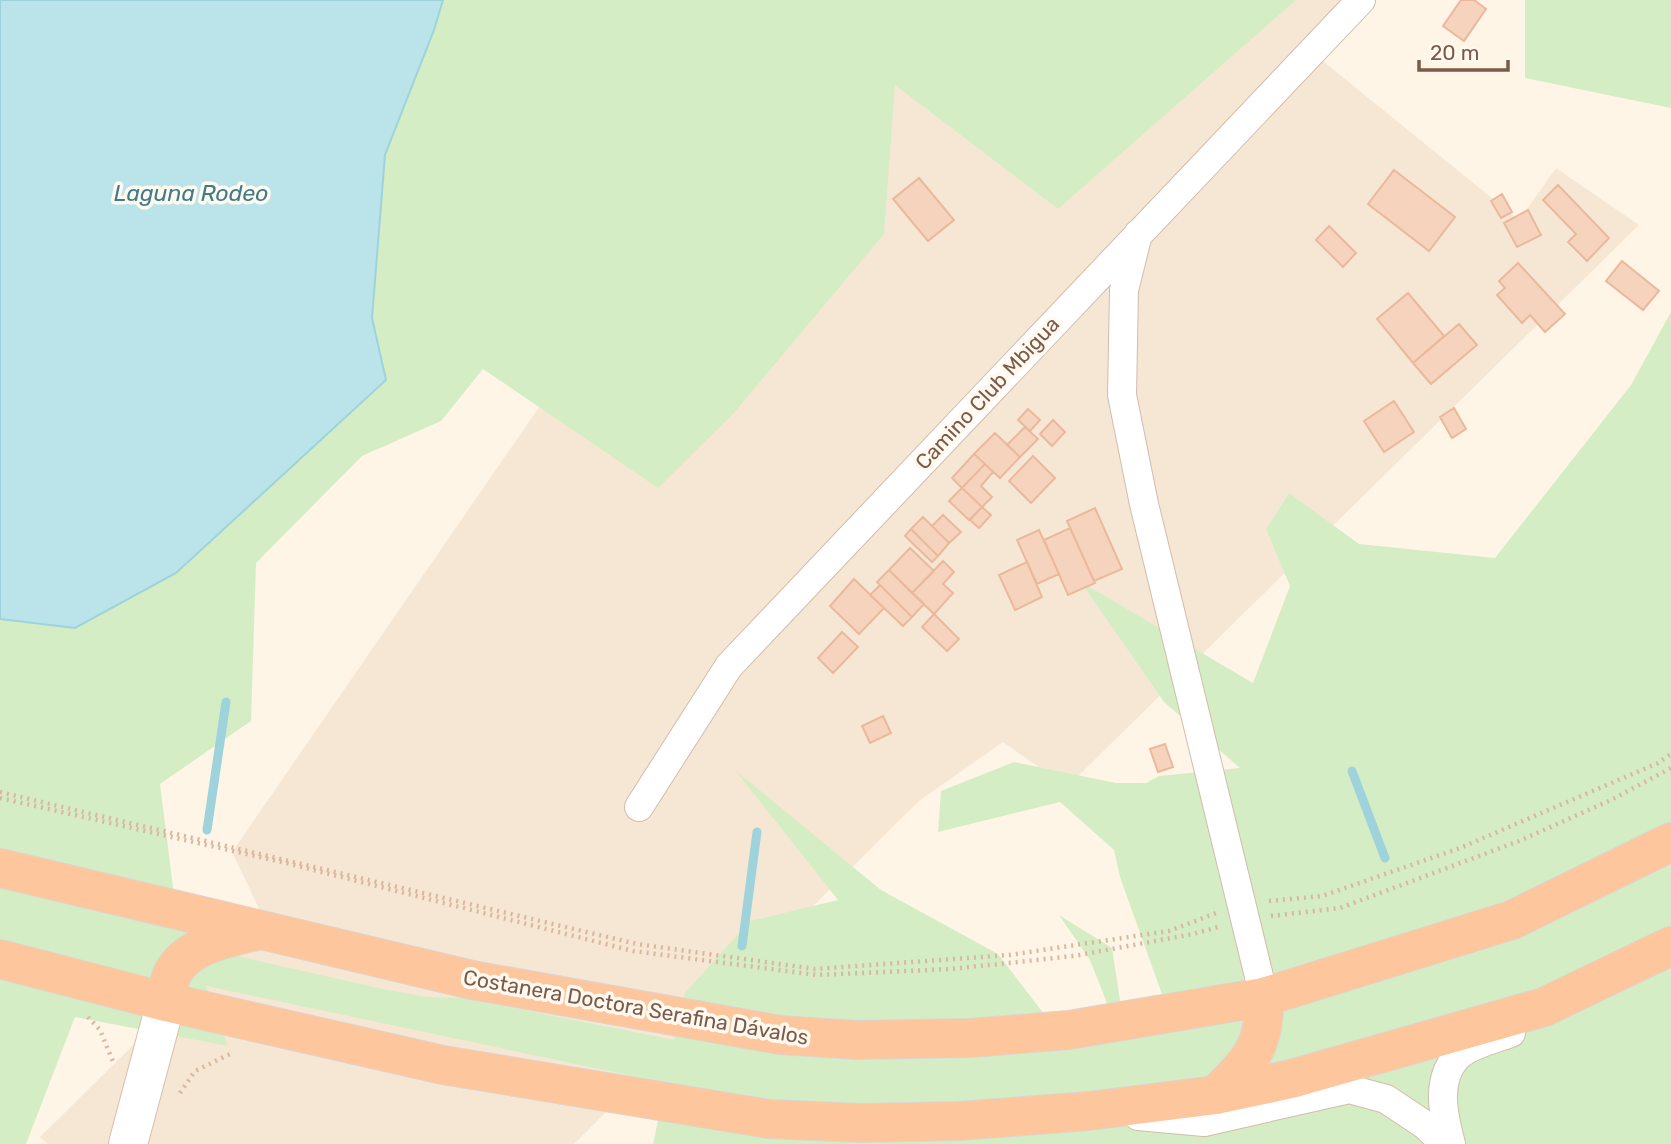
<svg xmlns="http://www.w3.org/2000/svg" width="1671" height="1144" viewBox="0 0 1671 1144" font-family="Rubik,sans-serif">
  <style>
    .residential { fill: #f6e7d5 }
    .green { fill: #d5edc4 }
    .water { fill: #bae3ea; stroke: #9fd3dc; stroke-width: 2 }
    .lines { fill: none; stroke-linecap: round; stroke-linejoin: round }
    .stream { stroke: #9fd3dc; stroke-width: 9 }
    .building { fill: #f6d3bd; stroke: #eab99c; stroke-width: 2 }
    .minor-casing { stroke: #d2bcab; stroke-width: 30 }
    .secondary-casing { stroke: #d7bfab; stroke-width: 40 }
    .trunk-casing { stroke: #ddd4d0; stroke-width: 40 }
    .path { stroke: #dbb69f; stroke-width: 4.5; stroke-dasharray: 2 5; stroke-linecap: butt }
    .minor { stroke: #fff; stroke-width: 28 }
    .secondary { stroke: #fff; stroke-width: 38 }
    .trunk { stroke: #fec69c; stroke-width: 38 }
    .labels { text-anchor: middle; dominant-baseline: central; stroke-width: 7; stroke-linejoin: round; paint-order: stroke }
    .street-label { font-size: 21px; fill: #7b5a49; stroke: #fff9ef }
    .water-label { font-size: 23px; font-style: italic; fill: #3d7c88; stroke: #fff9ef }
  </style>
  <rect width="100%" height="100%" fill="#fef5e7"/>
  <!-- residential -->
  <path class="residential" d="M1028,0H1345L1303,45L1519,220L1556,168L1639,225L1067,787L1003,742L919,801L574,1144H48L40,1137L263,917L232,852L689,190Z"/>
  <!-- green -->
  <path class="green" d="M0,0H1296L1058,209L895,85L884,234L733,414L658,488L483,369L441,421L362,456L256,563L251,721L160,784L175,903L232,955L383,989L427,997L464,998L674,1040L685,993L750,921L838,900L735,770L881,890L998,954L1054,1027L1109,1008L1090,960L1059,915L1112,948L1124,1026L1163,997L1120,877L1114,850L1060,802L938,832L941,791L1014,762L1116,783H1146L1159,776L1240,768L1164,702L1081,582L1253,683L1290,586L1266,529L1289,493L1359,544L1495,558L1631,385L1671,312V1144H653L666,1083L206,986L228,1046L75,1017L26,1144H0Z
    M1525,0H1671V108L1525,78Z"/>
  <!-- water -->
  <path class="water" d="M0,0H443L434,30L385,155L372,318L386,380L176,573L75,628L0,619Z"/>
  <g class="lines">
    <!-- stream -->
    <path class="stream" d="M1352,771L1385,858
      M207,830L226,702
      M742,946L757,832"/>
  </g>
  <!-- building -->
  <path class="building" d="M1461,0H1474L1486,9L1464,41L1443,26Z
    M1394,170L1455,217L1429,251L1368,204Z
    M919,178L954,220L928,241L893,199Z
    M1558,185L1609,238L1587,261L1568,242L1576,234L1543,200Z
    M1502,194L1512,212L1501,218L1491,201Z
    M1528,210L1541,235L1517,247L1504,223Z
    M1329,226L1356,253L1343,267L1316,240Z
    M1622,261L1659,291L1643,310L1606,281Z
    M1518,263L1565,314L1545,332L1530,315L1522,323L1497,295L1505,288L1499,281Z
    M1408,293L1444,336L1413,363L1377,319Z
    M1459,324L1477,345L1431,384L1413,363Z
    M1394,401L1414,432L1384,452L1364,421Z
    M1454,408L1466,429L1452,438L1440,417Z
    M1028,409L1040,420L1030,431L1018,420Z
    M1053,420L1065,432L1052,446L1040,434Z
    M1025,427L1038,439L1020,457L1007,445Z
    M995,433L1020,457L1000,478L974,454Z
    M974,454L985,464L962,488L952,478Z
    M1033,456L1055,478L1031,503L1009,481Z
    M985,464L993,472L981,486L992,497L982,507L962,488Z
    M962,488L982,507L969,520L949,501Z
    M982,507L991,515L979,528L970,520Z
    M1095,508L1122,569L1094,581L1067,521Z
    M943,515L961,532L949,543L932,526Z
    M923,517L949,543L938,556L911,529Z
    M1070,528L1095,583L1068,595L1044,540Z
    M911,529L938,556L932,562L905,536Z
    M1039,530L1059,574L1037,584L1017,540Z
    M910,548L934,571L912,593L889,570Z
    M943,561L954,572L943,584L953,593L934,614L912,593Z
    M1027,562L1042,597L1015,610L999,575Z
    M889,570L924,604L912,617L877,582Z
    M854,579L884,608L859,634L830,606Z
    M880,585L912,617L903,626L870,595Z
    M934,614L959,639L947,651L922,627Z
    M842,632L858,647L833,673L818,658Z
    M883,716L891,733L870,743L862,726Z
    M1165,744L1173,767L1158,772L1150,749Z"/>
  <g class="lines">
    <!-- minor casing -->
    <g class="minor-casing">
      <path id="minor" d="M1138,234L1124,290L1122,395L1144,504L1264,997
        M639,807L729,666L1361,0
        M1138,1116L1204,1122L1349,1089L1386,1099L1425,1125L1445,1144
        M1451,1144C1444,1117 1435,1082 1456,1058C1467,1045 1495,1039 1511,1033"/>
    </g>
    <!-- secondary casing -->
    <g class="secondary-casing">
      <path id="secondary" d="M128,1144L166,1002"/>
    </g>
    <!-- trunk casing -->
    <g class="trunk-casing">
      <path id="trunk" d="M0,868L472,980L780,1035L857,1040L970,1038L1069,1030L1264,997L1512,920L1671,842
        M0,959L166,1002L443,1065L769,1119L861,1123L959,1121L1089,1111L1216,1095L1291,1079L1544,1007L1671,946
        M166,1002C168,992 169,977 175,969C192,944 228,938 256,931
        M1216,1095C1250,1060 1265,1049 1264,997"/>
    </g>
    <!-- path -->
    <path class="path" d="M0,792L637,944L815,969L1009,955L1169,931L1216,913
      M0,798L286,863L633,951L817,975L951,969L1074,956L1193,934L1218,927
      M1269,901L1322,896L1460,848L1658,763L1671,754
      M1271,916L1340,908L1519,841L1611,800L1671,768
      M88,1017L100,1030L114,1064
      M180,1093L195,1071L232,1053"/>
    <!-- minor -->
    <use href="#minor" class="minor"/>
    <!-- secondary -->
    <use href="#secondary" class="secondary"/>
    <!-- trunk -->
    <use href="#trunk" class="trunk"/>
  </g>
  <g class="labels">
    <!-- street labels -->
    <g class="street-label">
      <text transform="translate(987 393) rotate(-47)">Camino Club Mbigua</text>
      <text transform="translate(636 1007) rotate(10)">Costanera Doctora Serafina Dávalos</text>
    </g>
    <!-- water labels -->
    <g class="water-label">
      <text x="191" y="193">Laguna Rodeo</text>
    </g>
  </g>
  <!-- scale -->
  <path d="M1419 60v10h89v-10" fill="none" stroke="#7b5a49" stroke-width="3.5"/>
  <text x="1430" y="60" font-size="21" fill="#7b5a49" stroke="#fff9ef" stroke-width="5" paint-order="stroke">20 m</text>
</svg>
